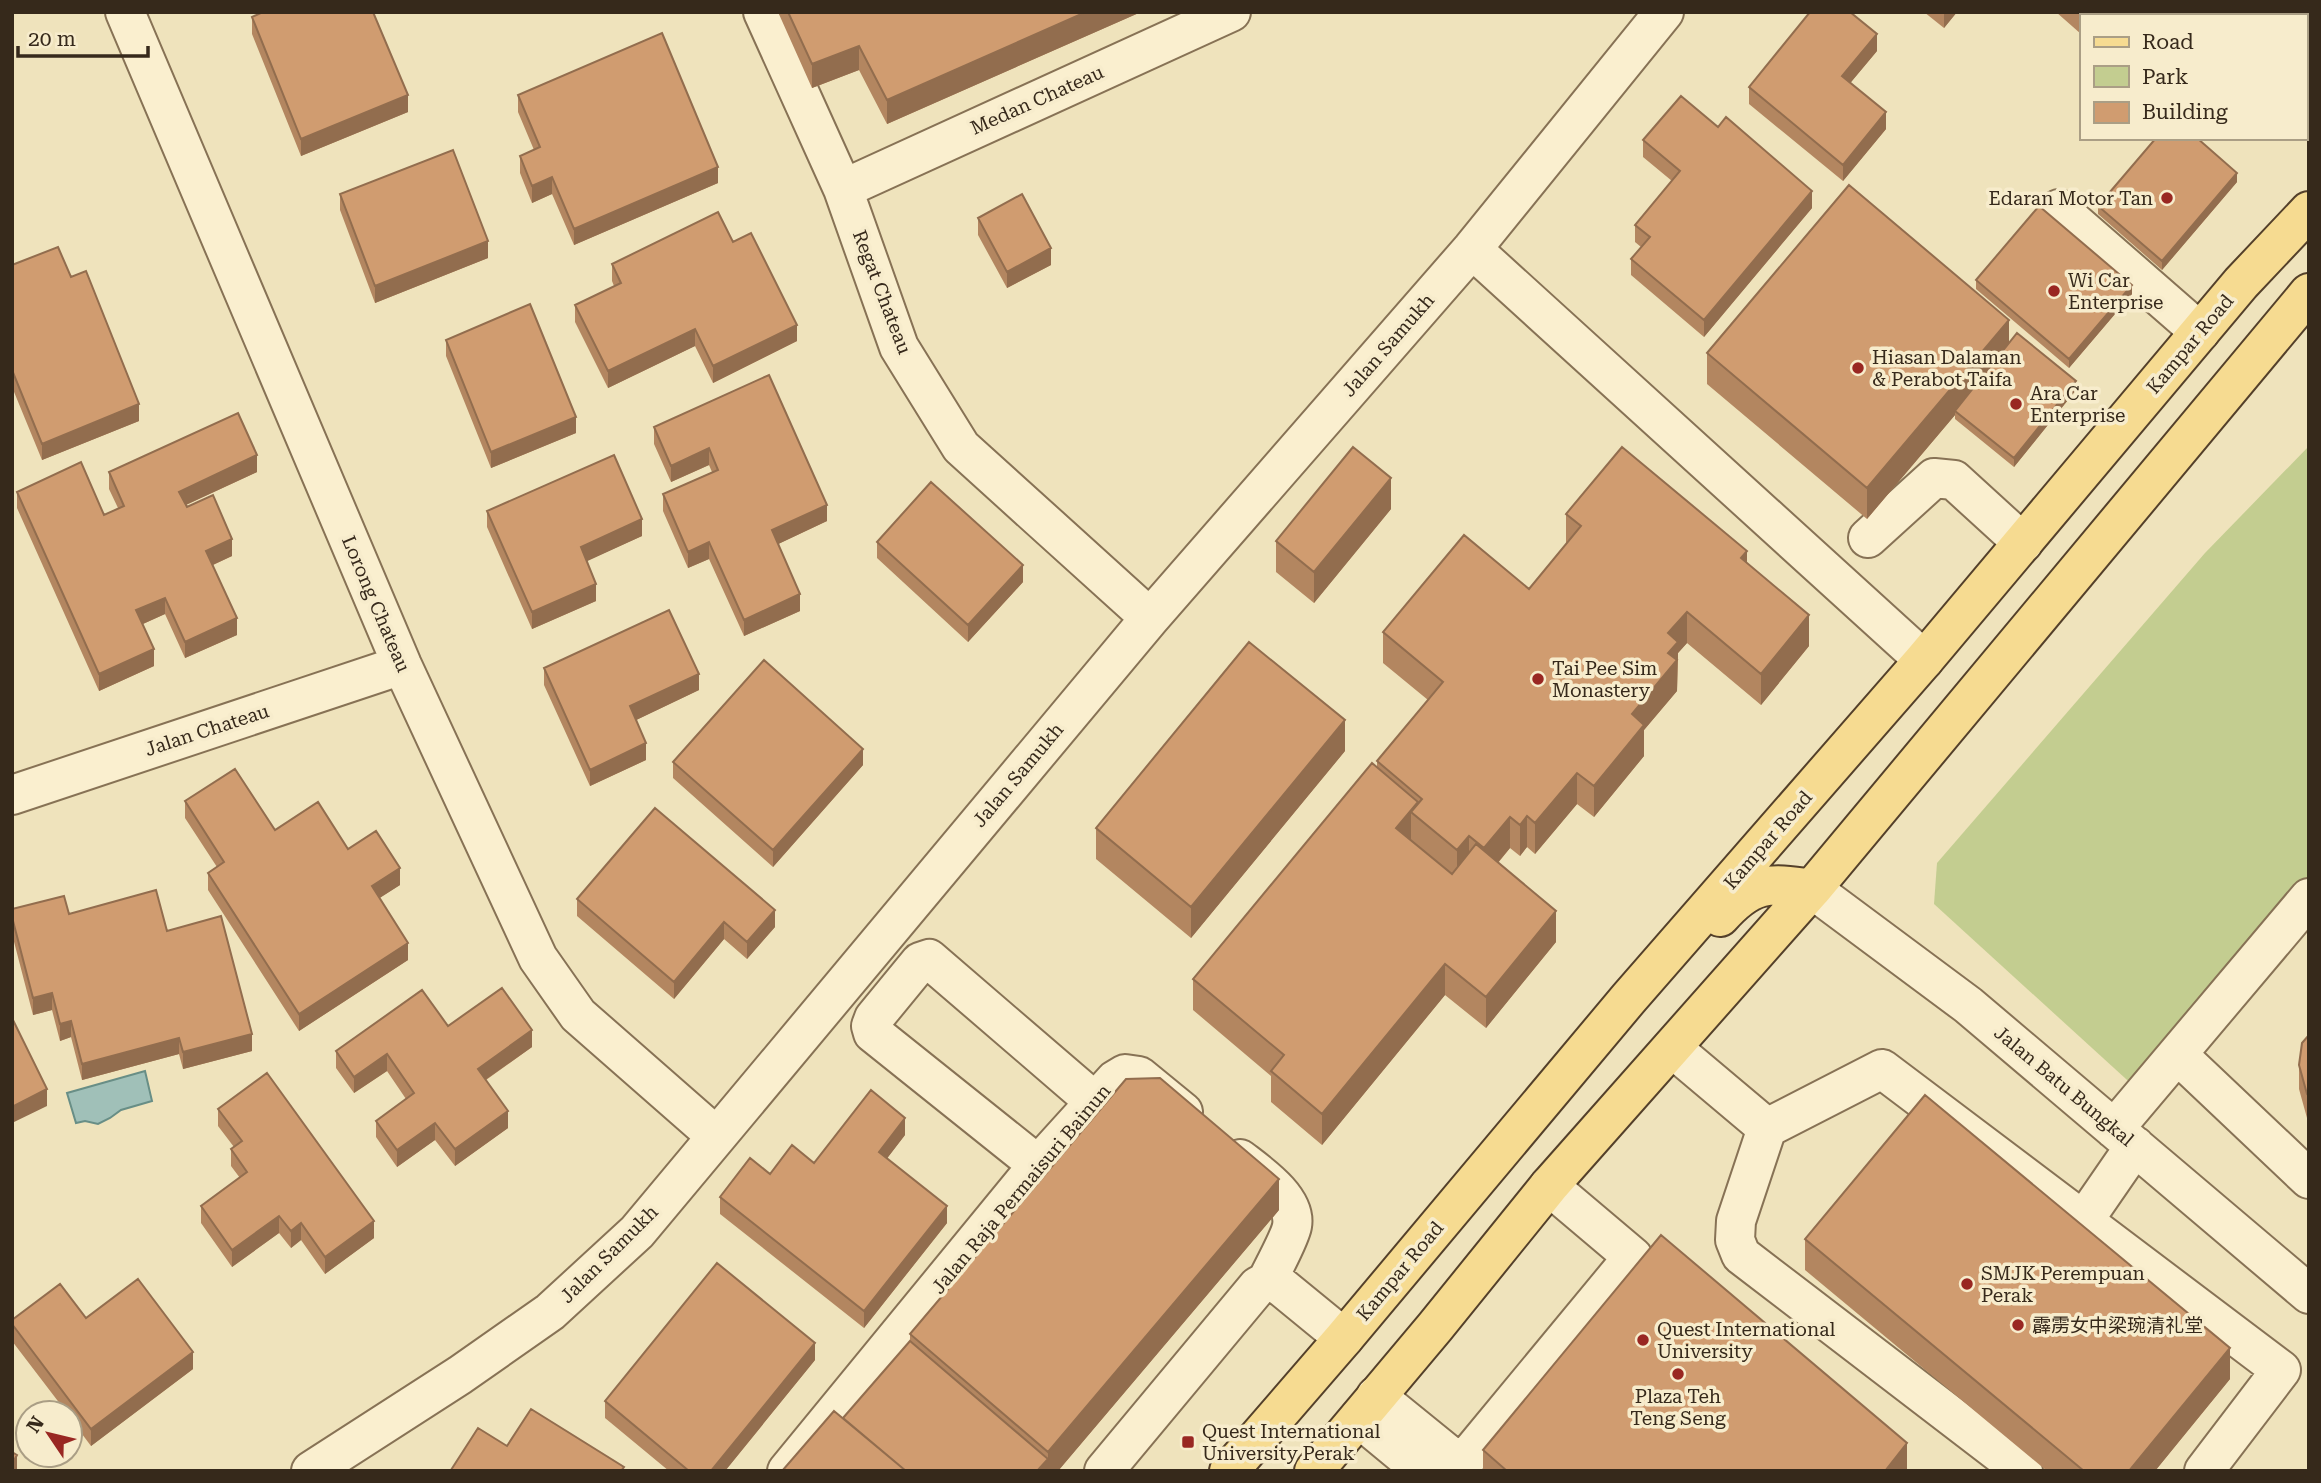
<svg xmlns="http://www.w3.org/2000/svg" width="2321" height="1483" viewBox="0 0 2321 1483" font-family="'Roboto Serif','Noto Sans SC',serif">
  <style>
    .green { fill: #c3cd90 }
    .water { fill: #a0c0b8; stroke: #688e86; stroke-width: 2 }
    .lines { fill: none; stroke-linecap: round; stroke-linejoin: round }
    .minor-casing { stroke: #877255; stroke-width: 42 }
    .major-casing { stroke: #54402a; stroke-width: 42 }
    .minor { stroke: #faefcf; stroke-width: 38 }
    .major { stroke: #f6db91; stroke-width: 38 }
    .wall { fill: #b38660 }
    .shaded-wall { fill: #926d4e }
    .building { fill: #d09c70; stroke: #926d4e; stroke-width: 2 }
    .poi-dot { fill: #992722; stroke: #f7eccc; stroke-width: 2.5 }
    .labels { text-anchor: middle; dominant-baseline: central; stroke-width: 7; stroke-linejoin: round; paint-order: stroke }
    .street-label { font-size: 19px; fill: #36291b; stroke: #f7eccc }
    .poi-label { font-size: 19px; fill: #36291b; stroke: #f7eccc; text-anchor: start }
  </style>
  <rect width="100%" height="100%" fill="#efe3bc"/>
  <!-- green -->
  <path class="green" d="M2309,446V878L2137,1089L1934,904L1937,863L2205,553Z"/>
  <!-- water -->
  <path class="water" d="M145,1071L152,1101L121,1110L110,1118L98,1124L85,1121L76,1123L67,1093Z"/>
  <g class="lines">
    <!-- minor casing -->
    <g class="minor-casing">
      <path id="minor" d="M125,12L402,665L538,958L578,1015L716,1136
        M763,12L843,189L899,347L961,447L1150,618
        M843,189L1231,12
        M2059,209L2200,332
        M1472,249L1924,660
        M1868,538L1934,478L1954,480L2023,543
        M12,795L402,665
        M1812,889L1968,1005L2309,1294
        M1672,1048L1767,1128
        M2178,1055L2309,1179
        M2114,1129L2309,898
        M1038,1165L873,1033L871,1026L874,1018L920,962L929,959L1094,1101
        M2084,1220L2135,1146
        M1267,1281L1278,1284L1344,1338
        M1376,1396L1461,1465L1633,1257L1549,1186
        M1359,1418L1423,1471
        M311,1471L460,1375L550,1312L637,1232L1150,618L1472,249L1664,12
        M787,1471L1038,1165L1115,1080L1125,1074L1139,1076L1183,1112
        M1104,1471L1258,1286L1267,1281C1273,1268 1290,1238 1292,1226C1297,1199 1258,1173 1240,1159
        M2023,1471L1741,1255L1735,1240L1736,1221L1767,1128L1882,1069L2281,1370L2204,1471"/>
    </g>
    <!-- major casing -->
    <g class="major-casing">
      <path id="major" d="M1720,917C1751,882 1768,882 1812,889
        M1229,1471L1344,1338L1629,998L1924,660L2241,283L2309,211
        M1314,1471L1435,1327L1549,1186L1812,889L2309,293"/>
    </g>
    <!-- minor -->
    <use href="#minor" class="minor"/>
    <!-- major -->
    <use href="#major" class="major"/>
  </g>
  <!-- wall -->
  <path class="wall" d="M778,12H1141L887,124L859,70L812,88Z
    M1924,12H1957L1944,28Z
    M2056,12H2100L2097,16H2081V34Z
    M2125,12H2231L2228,16H2125Z
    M252,17L408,112L301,156L252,34Z
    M1877,51L1850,83L1886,129L1843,181L1749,104V87Z
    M518,95L718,183L574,245L552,194L532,203L520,173V156L534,150L518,112Z
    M1643,140L1812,208L1704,337L1631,275V259L1641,247L1635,242V225L1672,181L1643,157Z
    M2237,182L2162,270L2098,214V206Z
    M340,194L488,258L375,303L340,210Z
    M978,218L1051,265L1007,288L978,235Z
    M733,242L797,341L713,383L695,346L608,388L575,322V305L614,286L612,281V264Z
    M12,265L139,421L42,460L12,387Z
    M1976,280L2132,294L2069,368L1976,289Z
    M446,340L576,433L491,468L446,356Z
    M2009,344L2076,390L2014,467L1955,419V415L1867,519L1707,384V353Z
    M769,375L827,521L778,544L800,611L744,636L709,559L688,568L663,511V494L712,472L709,465L671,482L654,444V427Z
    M109,472H257L186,505L232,556L213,565L237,635L185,658L165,614L143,624L154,666L99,691L17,508V492L104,515L118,508L109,489Z
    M1391,509L1314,603L1276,572V541Z
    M487,511L642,536L586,561L596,601L532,629L487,527Z
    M1566,514L1747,563L1809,646L1761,705L1687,643L1678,653L1677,691L1644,730V756L1594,817L1577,804L1535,854L1527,847L1520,856L1510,848L1498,863L1556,942L1486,1028L1445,995L1322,1145L1271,1102V1076L1193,1010V979L1377,767V761L1428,700L1383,663V632L1529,589L1566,544Z
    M877,542L1023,582L968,642L877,558Z
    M544,668L699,690L636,720L646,760L590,786L544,685Z
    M1345,751L1191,938L1096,859V828Z
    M673,762L863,765L773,867L673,778Z
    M185,801L275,830L348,849L400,885L379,898L408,960L299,1031L208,890V873L217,867L185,818Z
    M577,899L775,927L747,959L724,939L674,999L577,916Z
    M12,909L69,914L167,931L252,1051L183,1069L179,1054L82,1080L71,1037L60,1041L52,1010L33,1015L12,934Z
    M448,1026L532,1047L486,1080L508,1128L455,1166L435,1140L397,1167L376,1137V1121L406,1099L387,1071L354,1093L336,1068V1051Z
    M2309,1035V1120L2307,1118L2299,1089V1065Z
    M218,1109L374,1238L325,1274L301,1240L291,1248L279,1233L232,1267L201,1223V1206L240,1178L231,1166V1149L234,1147L218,1126Z
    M905,1135L887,1158L947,1223L864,1328L720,1214V1197L770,1174L814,1163Z
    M1279,1210L1058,1471L843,1418L910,1341V1334Z
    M1805,1239L2230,1379L2155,1471H2047L1805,1270Z
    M86,1318L193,1369L91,1446L70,1418V1413H67L12,1341V1320Z
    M815,1360L725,1471H669L605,1418V1401Z
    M1483,1450L1907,1471H1483Z"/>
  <!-- shaded-wall -->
  <path class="shaded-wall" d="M1086,12H1141L887,124V100Z
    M1944,12H1957L1944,28Z
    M2082,12H2100L2097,16H2082Z
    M2210,12H2231L2228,16H2208Z
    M1877,34V51L1842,93V76Z
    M859,46V70L812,88V64Z
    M408,95V112L301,156V139Z
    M1886,112V129L1843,181V165Z
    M718,167V183L574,245V229Z
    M2237,173V182L2162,270V261Z
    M552,177V194L532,203V186Z
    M1812,191V208L1704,337V320Z
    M488,241V258L375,303V286Z
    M1051,248V265L1007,288V272Z
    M2132,285V294L2069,368V359Z
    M2009,320V351L1955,411V415L1867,519V488Z
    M797,325V341L713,383V366Z
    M695,329V346L608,388V371Z
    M2076,381V390L2014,467V458Z
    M139,404V421L42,460V444Z
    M576,417V433L491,468V452Z
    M709,448V465L671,482V466Z
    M257,455V472L179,508V492Z
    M1391,478V509L1314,603V572Z
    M827,505V521L772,547V530Z
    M642,519V536L581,564V547Z
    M232,539V556L206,568V551Z
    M709,542V559L688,568V552Z
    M1747,551V582L1741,558Z
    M1023,565V582L968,642V625Z
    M596,584V601L532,629V612Z
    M800,594V611L744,636V620Z
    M165,598V614L136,627V610Z
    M1687,612V643L1678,653L1677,691L1644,730V756L1594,817V786L1632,714L1668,633Z
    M1809,615V646L1761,705V674Z
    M237,618V635L185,658V642Z
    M154,649V666L99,691V674Z
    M699,674V690L630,723V706Z
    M1345,720V751L1191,938V907Z
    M646,743V760L590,786V770Z
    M863,749V765L773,867V850Z
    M1577,773V804L1535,854V823Z
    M1418,802V817L1411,812V840L1396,828Z
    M1527,816V847L1520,856V825Z
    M1510,817V848L1484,879V848Z
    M1469,836V867L1457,881V850Z
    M400,868V885L372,903V886Z
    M775,910V927L747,959V942Z
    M1556,911V942L1486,1028V997Z
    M724,922V939L674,999V982Z
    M408,943V960L299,1031V1014Z
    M1445,964V995L1322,1145V1114Z
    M52,993V1010L33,1015V998Z
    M71,1021V1037L60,1041V1024Z
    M532,1030V1047L478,1085V1069Z
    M252,1034V1051L183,1069V1052Z
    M179,1038V1054L82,1080V1064Z
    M387,1054V1071L354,1093V1077Z
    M47,1089V1106L12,1123V1107Z
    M508,1111V1128L455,1166V1149Z
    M905,1118V1135L879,1169V1152Z
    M435,1123V1140L397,1167V1150Z
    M1279,1179V1210L1058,1471H1037L1048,1459V1452Z
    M947,1206V1223L864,1328V1311Z
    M279,1216V1233L232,1267V1250Z
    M374,1221V1238L325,1274V1257Z
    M301,1223V1240L291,1248V1231Z
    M815,1343V1360L725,1471H711Z
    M2230,1348V1379L2155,1471H2129Z
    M193,1352V1369L91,1446V1429Z
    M1907,1443V1471H1885Z
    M17,1455V1471H12V1464Z"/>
  <!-- building -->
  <path class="building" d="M263,12H373L408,95L301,139L252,17Z
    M788,12H1086L887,100L859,46L812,64Z
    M1810,12H1850L1877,34L1842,76L1886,112L1843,165L1749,87Z
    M2138,12H2210L2208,16H2142Z
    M662,33L718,167L574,229L552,177L532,186L520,156L540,147L518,95Z
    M1681,96L1718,127L1726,117L1812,191L1704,320L1631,259L1650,237L1635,225L1680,171L1643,140Z
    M2156,138H2197L2237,173L2162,261L2098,206Z
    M453,150L488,241L375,286L340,194Z
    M1849,185L2009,320L1867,488L1707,353Z
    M1022,194L1051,248L1007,272L978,218Z
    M2039,206L2132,285L2069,359L1976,280Z
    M718,212L733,242L751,233L797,325L713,366L695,329L608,371L575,305L621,283L612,264Z
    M58,247L71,277L86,271L139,404L42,444L12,370V265Z
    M530,304L576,417L491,452L446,340Z
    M2017,333L2076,381L2014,458L1955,411Z
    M769,375L827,505L772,530L800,594L744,620L709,542L688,552L663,494L718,470L709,448L671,466L654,427Z
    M238,413L257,455L179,492L187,507L213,495L232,539L206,551L237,618L185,642L165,598L136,610L154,649L99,674L17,492L81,462L104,515L124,506L109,472Z
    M1353,447L1391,478L1314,572L1276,541Z
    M1622,447L1747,551L1741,558L1809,615L1761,674L1687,612L1668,633L1678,642L1668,653L1677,660L1632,714L1644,725L1594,786L1577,773L1535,823L1527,816L1520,825L1510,817L1484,848L1469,836L1457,850L1411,812L1422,799L1377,761L1443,682L1383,632L1464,535L1529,589L1581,526L1566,514Z
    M614,455L642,519L581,547L596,584L532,612L487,511Z
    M931,482L1023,565L968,625L877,542Z
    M669,610L699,674L630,706L646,743L590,770L544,668Z
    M1249,642L1345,720L1191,907L1096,828Z
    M764,660L863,749L773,850L673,762Z
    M1372,763L1418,802L1396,828L1452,874L1476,844L1556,911L1486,997L1445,964L1322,1114L1271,1071L1284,1055L1193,979Z
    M235,769L275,830L318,802L348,849L376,831L400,868L372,886L408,943L299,1014L208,873L224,862L185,801Z
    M655,808L775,910L747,942L724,922L674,982L577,899Z
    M156,890L167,931L221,916L252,1034L183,1052L179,1038L82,1064L71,1021L60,1024L52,993L33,998L12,917V909L64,896L69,914Z
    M502,988L532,1030L478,1069L508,1111L455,1149L435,1123L397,1150L376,1121L414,1093L387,1054L354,1077L336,1051L422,990L448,1026Z
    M12,1018L47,1089L12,1107Z
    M2309,1035V1096L2307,1094L2299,1065L2302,1043Z
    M267,1073L374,1221L325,1257L301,1223L291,1231L279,1216L232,1250L201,1206L247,1172L231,1149L242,1141L218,1109Z
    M1160,1078L1279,1179L1048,1452L910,1334L1126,1079Z
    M871,1090L905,1118L879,1152L947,1206L864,1311L720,1197L750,1158L770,1174L792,1145L814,1163Z
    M1925,1095L2230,1348L2129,1471H2084L1805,1239Z
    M1661,1235L1907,1443L1885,1471H1507L1483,1450Z
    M717,1263L815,1343L711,1471H689L605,1401Z
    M138,1279L193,1352L91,1429L12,1324V1320L60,1284L86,1318Z
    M910,1341L1048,1459L1037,1471H906L843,1418Z
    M531,1409L624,1467L621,1471L451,1470L478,1428L507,1446Z
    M834,1411L906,1471H782Z
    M12,1452L17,1455L12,1464Z"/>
  <!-- markers -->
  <g class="poi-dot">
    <circle cx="2167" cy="198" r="7"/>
    <circle cx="2054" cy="291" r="7"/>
    <circle cx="1858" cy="368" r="7"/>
    <circle cx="2016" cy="404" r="7"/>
    <circle cx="1538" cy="679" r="7"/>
    <circle cx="1967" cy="1284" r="7"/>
    <circle cx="2018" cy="1325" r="7"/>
    <circle cx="1643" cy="1340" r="7"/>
    <circle cx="1678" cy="1374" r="7"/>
    <rect x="1181" y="1435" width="14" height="14" rx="3.5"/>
  </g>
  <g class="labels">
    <!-- street labels -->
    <g class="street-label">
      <text transform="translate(1037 100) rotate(-24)">Medan Chateau</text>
      <text transform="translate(882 292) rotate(69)">Regat Chateau</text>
      <text transform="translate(2190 344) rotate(-50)">Kampar Road</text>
      <text transform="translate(1388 345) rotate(-49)">Jalan Samukh</text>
      <text transform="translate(376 604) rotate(67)">Lorong Chateau</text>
      <text transform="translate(207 730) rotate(-18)">Jalan Chateau</text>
      <text transform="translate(1018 775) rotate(-50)">Jalan Samukh</text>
      <text transform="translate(1768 840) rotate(-49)">Kampar Road</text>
      <text transform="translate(2064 1086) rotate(40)">Jalan Batu Bungkal</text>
      <text transform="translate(1021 1189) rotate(-50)">Jalan Raja Permaisuri Bainun</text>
      <text transform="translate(609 1254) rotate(-45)">Jalan Samukh</text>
      <text transform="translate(1400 1271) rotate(-50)">Kampar Road</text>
    </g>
    <!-- poi labels -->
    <g class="poi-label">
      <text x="2153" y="198" text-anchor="end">Edaran Motor Tan</text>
      <text x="2068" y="280">Wi Car<tspan x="2068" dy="22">Enterprise</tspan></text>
      <text x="1872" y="357">Hiasan Dalaman<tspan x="1872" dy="22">&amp; Perabot Taifa</tspan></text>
      <text x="2030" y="393">Ara Car<tspan x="2030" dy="22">Enterprise</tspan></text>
      <text x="1552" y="668">Tai Pee Sim<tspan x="1552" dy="22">Monastery</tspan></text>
      <text x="1981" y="1273">SMJK Perempuan<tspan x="1981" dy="22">Perak</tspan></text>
      <text x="2032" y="1325">霹雳女中梁琬清礼堂</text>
      <text x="1657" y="1329">Quest International<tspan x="1657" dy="22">University</tspan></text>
      <text x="1678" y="1396" text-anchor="middle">Plaza Teh<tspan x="1678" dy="22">Teng Seng</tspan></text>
      <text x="1202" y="1431">Quest International<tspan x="1202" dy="22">University Perak</tspan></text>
    </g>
  </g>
  <!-- border -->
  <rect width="2321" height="1483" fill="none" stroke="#36291b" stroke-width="28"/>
  <!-- legend -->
  <rect x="2080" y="14" width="228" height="126" fill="#f7eccc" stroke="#aa9e85" stroke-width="2"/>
  <rect x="2094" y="37" width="35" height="10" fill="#f6db91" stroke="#aa9e85" stroke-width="2"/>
  <text x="2142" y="49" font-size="21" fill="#36291b">Road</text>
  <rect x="2094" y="66" width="35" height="21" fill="#c3cd90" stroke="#aa9e85" stroke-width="2"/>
  <text x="2142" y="84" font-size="21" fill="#36291b">Park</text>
  <rect x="2094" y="102" width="35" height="21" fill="#d09c70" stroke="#aa9e85" stroke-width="2"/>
  <text x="2142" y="119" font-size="21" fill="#36291b">Building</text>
  <!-- north arrow -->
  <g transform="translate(49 1434) rotate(305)"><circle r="33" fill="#f7eccc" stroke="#aa9e85" stroke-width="2"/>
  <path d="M0-5L12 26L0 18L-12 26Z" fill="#992722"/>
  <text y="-10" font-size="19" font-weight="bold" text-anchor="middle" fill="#36291b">N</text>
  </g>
  <!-- scale -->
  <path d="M18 46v10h130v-10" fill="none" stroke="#36291b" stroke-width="3.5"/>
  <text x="28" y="46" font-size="21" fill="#36291b" stroke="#f7eccc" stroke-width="5" paint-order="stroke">20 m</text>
</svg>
